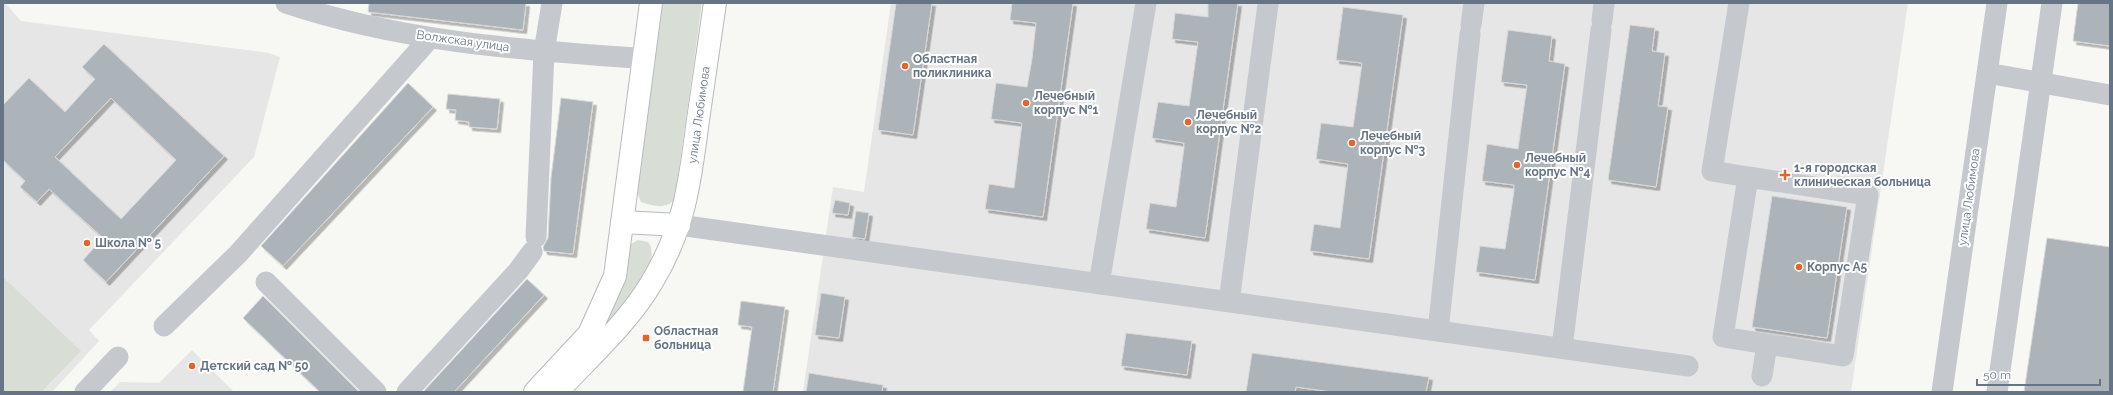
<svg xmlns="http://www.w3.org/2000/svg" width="2113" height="395" viewBox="0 0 2113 395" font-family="Raleway,sans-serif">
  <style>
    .built { fill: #e5e6e5 }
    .green { fill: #d8ded5 }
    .building { fill: #acb3b9; stroke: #d9d9d7; fill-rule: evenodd; filter: url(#shadow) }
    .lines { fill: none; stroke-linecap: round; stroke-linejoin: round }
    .major-casing { stroke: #b6babe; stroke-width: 24 }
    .minor { stroke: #c5c8cc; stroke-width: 21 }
    .major { stroke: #fff; stroke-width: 22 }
    .poi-dot { fill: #e36529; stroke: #fff; stroke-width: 1.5 }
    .labels { text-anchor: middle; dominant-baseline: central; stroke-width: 4; stroke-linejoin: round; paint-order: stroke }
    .street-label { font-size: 12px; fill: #667585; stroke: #fff }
    .poi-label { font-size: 12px; font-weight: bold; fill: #667585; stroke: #fff; text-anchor: start }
  </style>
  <defs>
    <filter id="shadow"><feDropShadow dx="3.5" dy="3.5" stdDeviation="0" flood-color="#0004"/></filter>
  </defs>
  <rect width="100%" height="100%" fill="#f7f7f4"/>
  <!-- built -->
  <path class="built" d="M3,3H5L21,21L269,53L280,57L254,157L89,330L99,341L52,392H3Z
    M891,3H1908L1851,392H803L833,187L864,192Z
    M192,350L234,392H110L120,382L159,383Z"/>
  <!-- green -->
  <path class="green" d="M661,3H702L675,198C668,210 653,206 641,202L637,192Z
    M638,240L648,242C665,264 620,310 606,326L628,250L631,244Z
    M3,277L81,351L41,392H3Z"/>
  <!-- building -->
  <path class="building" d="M369,3H526L523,30L368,12Z
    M896,3H932L913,135L878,130Z
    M1012,3H1073L1043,217L985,209L989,184L1014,188L1022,123L991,119L996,83L1027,87L1032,59L1036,23L1010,20Z
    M1208,3H1238L1205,238L1146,229L1150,203L1176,207L1184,148V143L1152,138L1158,102L1189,106L1198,42L1172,39L1175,13L1208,17Z
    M2078,3H2110V46L2073,41Z
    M1343,7L1403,15L1369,259L1310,251L1314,224L1340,228L1348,164L1316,159L1321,123L1353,127L1357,99L1362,63L1336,60Z
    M1630,25L1655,28L1652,51L1665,53L1658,106L1668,107L1656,187L1608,180Z
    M1508,30L1552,36L1549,61L1565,64L1535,280L1476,272L1480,246L1505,249L1514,191V185L1482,181L1487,144L1518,149L1527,85L1501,82Z
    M104,44L224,156L106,282L83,260L103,238L49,189L37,202L20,187L25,181L3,160V105L29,78L65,112L95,79L82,67ZM111,98L176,160L121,219L55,157Z
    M408,83L433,107L283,266L261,246Z
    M448,94L500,99L497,129L469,127V122L455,120L456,110L446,109Z
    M561,98L593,102L573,254L544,251L543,247L548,238L551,178Z
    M1772,196L1847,207L1827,338L1752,327Z
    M835,200L850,203L848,215L832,213Z
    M856,211L869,213L865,239L852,237Z
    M2047,238L2110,247V392H2024Z
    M527,279L544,295L454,392H423Z
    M821,293L845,297L839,338L815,335Z
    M263,296L359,392H320L243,318Z
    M741,301L785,307L773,392H743L752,327L738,325Z
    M1126,333L1192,341L1187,375L1121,366Z
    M1252,353L1429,377L1426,392H1332L1296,387L1295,392H1246Z
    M809,373L883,385L882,392H806Z"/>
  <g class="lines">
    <!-- major casing -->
    <g class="major-casing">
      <path id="major" d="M622,222L679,225
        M535,392L589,334L615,276L651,3
        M557,392C589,357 628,323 652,282C685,227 690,182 698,120C704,81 709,42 715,3"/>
    </g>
    <!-- minor -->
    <path class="minor" d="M286,3C399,41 518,50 636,58L644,61
      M1739,3L1712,171L1748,177L1723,337L1767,344L1762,376
      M1602,21L1604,3
      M1471,25L1474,3
      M1987,73L2110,95
      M1748,177L1868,195L1843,356L1767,344
      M679,225L1688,366
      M536,237L544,52L552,3
      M266,282L376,392
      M1099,284L1146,3
      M1229,302L1268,4
      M164,326L238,254L430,38
      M1438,331L1470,34
      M1562,348L1601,30
      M85,392L118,357
      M407,392L518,271L532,252
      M1942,392L1997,3
      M1997,392L2052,3"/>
    <!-- major -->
    <use href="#major" class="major"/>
  </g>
  <!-- markers -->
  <g class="poi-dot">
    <circle cx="905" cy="66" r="4"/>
    <circle cx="1026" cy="103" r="4"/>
    <circle cx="1188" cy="122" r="4"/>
    <circle cx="1352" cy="143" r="4"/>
    <circle cx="1517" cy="165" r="4"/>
    <path d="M1783 169h4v4h4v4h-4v4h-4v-4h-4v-4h4z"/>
    <circle cx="87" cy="243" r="4"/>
    <circle cx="1799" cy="267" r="4"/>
    <rect x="642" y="334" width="8" height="8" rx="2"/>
    <circle cx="192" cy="366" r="4"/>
  </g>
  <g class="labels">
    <!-- street labels -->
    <g class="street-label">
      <text transform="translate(463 41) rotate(8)">Волжская улица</text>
      <text transform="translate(699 115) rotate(-82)">улица Любимова</text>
      <text transform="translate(1969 197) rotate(-82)">улица Любимова</text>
    </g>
    <!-- poi labels -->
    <g class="poi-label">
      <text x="913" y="59">Областная<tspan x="913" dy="14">поликлиника</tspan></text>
      <text x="1034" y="96">Лечебный<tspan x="1034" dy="14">корпус №1</tspan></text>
      <text x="1196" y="115">Лечебный<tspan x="1196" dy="14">корпус №2</tspan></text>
      <text x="1360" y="136">Лечебный<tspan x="1360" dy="14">корпус №3</tspan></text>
      <text x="1525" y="158">Лечебный<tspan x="1525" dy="14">корпус №4</tspan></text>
      <text x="1794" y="168">1-я городская<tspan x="1794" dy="14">клиническая больница</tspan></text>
      <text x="95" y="243">Школа № 5</text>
      <text x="1807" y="267">Корпус А5</text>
      <text x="654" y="331">Областная<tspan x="654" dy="14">больница</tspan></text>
      <text x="200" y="366">Детский сад № 50</text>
    </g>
  </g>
  <!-- border -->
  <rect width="2113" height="395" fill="none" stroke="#667585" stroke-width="8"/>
  <!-- scale -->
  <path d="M1977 379v6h123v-6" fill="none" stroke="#667585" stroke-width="2"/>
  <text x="1983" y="379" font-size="12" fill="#667585" stroke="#ffffff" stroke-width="3" paint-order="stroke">50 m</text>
</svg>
